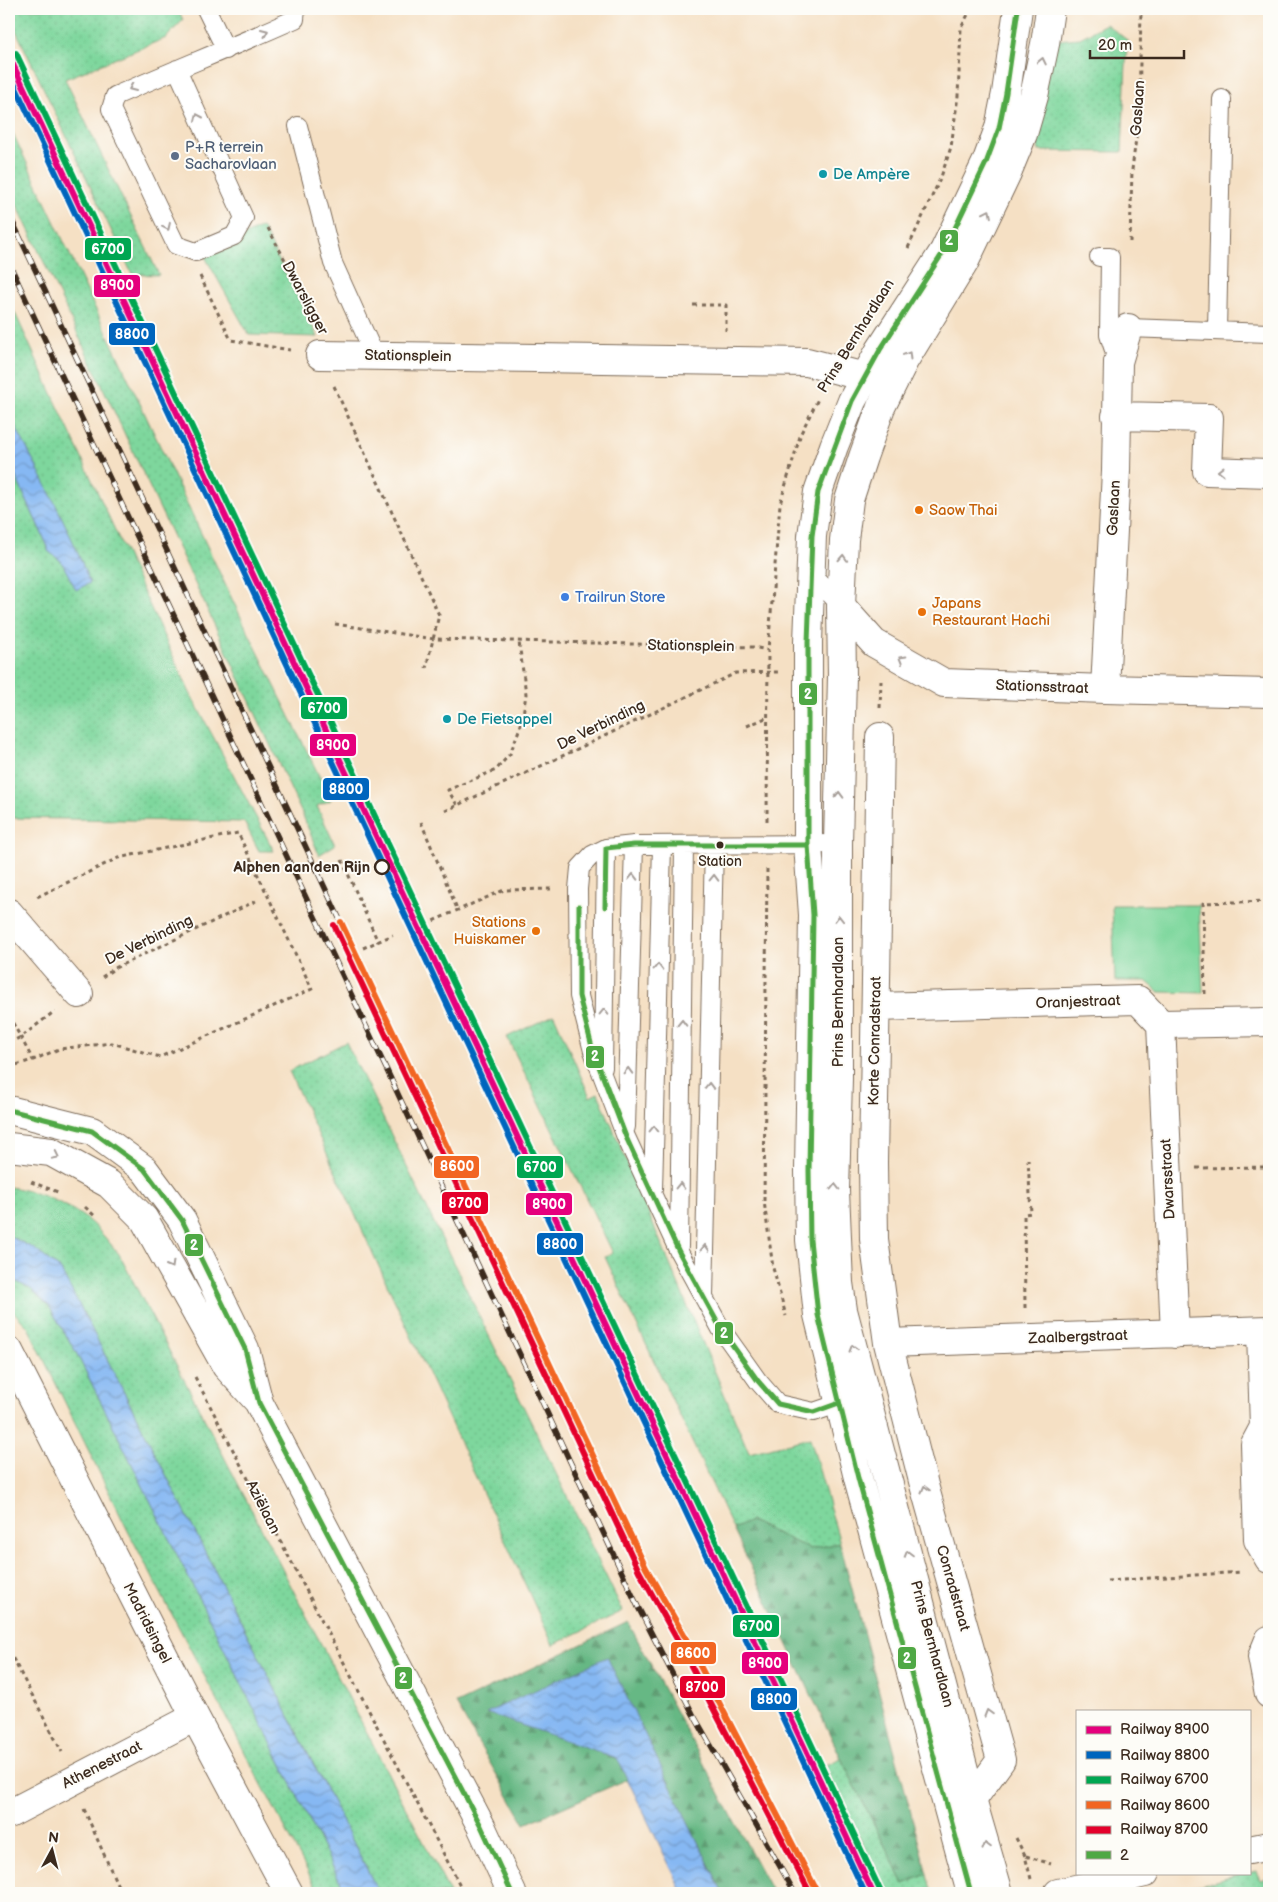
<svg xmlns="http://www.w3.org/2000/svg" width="1278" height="1902" viewBox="0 0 1278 1902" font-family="'Balsamiq Sans',sans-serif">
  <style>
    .grass { fill: url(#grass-dots); stroke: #5c805e }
    .forest { fill: url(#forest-firs); stroke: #507151 }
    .park { fill: #7ed79d; stroke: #5c805e }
    .water { fill: url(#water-waves); stroke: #607188 }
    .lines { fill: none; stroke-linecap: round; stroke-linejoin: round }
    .service-casing { stroke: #7c6a58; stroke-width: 20 }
    .pedestrian-casing { stroke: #7c6a58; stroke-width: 30 }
    .minor-casing { stroke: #7c6a58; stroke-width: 30 }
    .tertiary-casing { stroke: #7c6a58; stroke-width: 30 }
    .secondary-casing { stroke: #7c6a58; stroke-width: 30 }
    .path { stroke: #7c6a58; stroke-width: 3; stroke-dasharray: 4 4; stroke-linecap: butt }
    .service { stroke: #fff; stroke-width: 18 }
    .pedestrian { stroke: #fff; stroke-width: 28 }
    .minor { stroke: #fff; stroke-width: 28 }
    .tertiary { stroke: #fff; stroke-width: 28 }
    .secondary { stroke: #fff; stroke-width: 28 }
    .rail-casing { stroke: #3b2a1e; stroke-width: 5.5 }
    .rail { stroke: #fdfcf7; stroke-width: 4; stroke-dasharray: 11; stroke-linecap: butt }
    .bus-1-casing { stroke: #fdfcf7; stroke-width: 9 }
    .bus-1 { stroke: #4fa844; stroke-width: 5 }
    .rail-1-casing { stroke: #fdfcf7; stroke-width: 10 }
    .rail-2-casing { stroke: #fdfcf7; stroke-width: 10 }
    .rail-3-casing { stroke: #fdfcf7; stroke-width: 10 }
    .rail-4-casing { stroke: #fdfcf7; stroke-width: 10 }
    .rail-5-casing { stroke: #fdfcf7; stroke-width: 10 }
    .rail-1 { stroke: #e5007d; stroke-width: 6 }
    .rail-2 { stroke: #0065bd; stroke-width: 6 }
    .rail-3 { stroke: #00a651; stroke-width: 6 }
    .rail-4 { stroke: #f26522; stroke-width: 6 }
    .rail-5 { stroke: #e4002b; stroke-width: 6 }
    .oneway { stroke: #a79f9a }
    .service-dot { fill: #5c6f8a; stroke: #fdfcf7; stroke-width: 2 }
    .culture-dot { fill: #0f9aa8; stroke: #fdfcf7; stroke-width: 2 }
    .food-dot { fill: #e8710a; stroke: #fdfcf7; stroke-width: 2 }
    .shop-dot { fill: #3f7fe0; stroke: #fdfcf7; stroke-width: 2 }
    .bus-dot { fill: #3b2a1e; stroke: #fdfcf7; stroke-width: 2 }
    .stop-dot { fill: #fdfcf7; stroke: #3b2a1e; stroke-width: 2.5 }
    .labels { text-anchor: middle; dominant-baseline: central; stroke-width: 4; stroke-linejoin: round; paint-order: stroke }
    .bus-label { font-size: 14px; fill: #3b2a1e; stroke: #fdfcf7 }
    .street-label { font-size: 15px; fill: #3b2a1e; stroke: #fdfcf7 }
    .service-label { font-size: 15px; fill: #4e5e75; stroke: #fdfcf7; text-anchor: start }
    .culture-label { font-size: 15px; fill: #0d838f; stroke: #fdfcf7; text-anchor: start }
    .food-label { font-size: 15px; fill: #c56008; stroke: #fdfcf7; text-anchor: start }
    .shop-label { font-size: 15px; fill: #366cbe; stroke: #fdfcf7; text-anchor: start }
    .stop-label { font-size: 15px; font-weight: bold; fill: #3b2a1e; stroke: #fdfcf7; text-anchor: end }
    .line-badge { stroke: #fdfcf7; stroke-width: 2 }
    .badge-label { font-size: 14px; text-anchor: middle; font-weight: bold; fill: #fff }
  </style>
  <defs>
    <pattern id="grass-dots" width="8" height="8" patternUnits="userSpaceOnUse" patternTransform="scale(1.25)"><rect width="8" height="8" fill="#7ed79d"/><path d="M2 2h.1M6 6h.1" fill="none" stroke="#6eb987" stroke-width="1.8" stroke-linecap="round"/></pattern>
    <pattern id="forest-firs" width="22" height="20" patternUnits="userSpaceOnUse" patternTransform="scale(1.25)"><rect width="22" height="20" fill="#66b884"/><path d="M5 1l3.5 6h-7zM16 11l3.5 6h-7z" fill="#55966b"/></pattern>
    <pattern id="water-waves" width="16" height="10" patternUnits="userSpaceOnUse" patternTransform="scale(1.25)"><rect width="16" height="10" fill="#86b8f3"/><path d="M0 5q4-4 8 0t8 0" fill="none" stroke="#6f96c4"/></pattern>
  </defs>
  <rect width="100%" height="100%" fill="#fdfcf7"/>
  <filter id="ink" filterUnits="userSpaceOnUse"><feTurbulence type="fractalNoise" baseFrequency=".02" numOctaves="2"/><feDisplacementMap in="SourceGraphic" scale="10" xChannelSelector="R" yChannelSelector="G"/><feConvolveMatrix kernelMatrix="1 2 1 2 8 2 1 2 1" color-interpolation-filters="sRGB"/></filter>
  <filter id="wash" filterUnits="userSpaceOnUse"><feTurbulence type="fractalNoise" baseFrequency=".0096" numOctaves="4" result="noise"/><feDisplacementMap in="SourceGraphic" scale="20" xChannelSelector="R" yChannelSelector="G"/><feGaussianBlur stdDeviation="1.12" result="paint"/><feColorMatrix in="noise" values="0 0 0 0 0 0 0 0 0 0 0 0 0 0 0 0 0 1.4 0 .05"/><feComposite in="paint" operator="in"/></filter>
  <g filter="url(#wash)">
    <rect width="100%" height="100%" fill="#f5e0c4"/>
    <!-- grass -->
    <path class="grass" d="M9,9H178L183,20L166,38L65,79L159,275L132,274L9,16Z
      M1106,24L1127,40L1122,152L1039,151L1034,126L1057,40L1080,38Z
      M9,125L232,599L331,800L317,806L335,845L319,855L304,818L207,609L9,188Z
      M262,227L318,337L249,335L204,255Z
      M9,300L190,693L274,851H259L244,822L9,818V462L48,547V551L61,561L67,572L35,465L9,414Z
      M554,1015L590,1097L598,1093L749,1453L810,1438L840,1543L810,1549L750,1521L733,1529L605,1257L613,1253L507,1037Z
      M346,1042L623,1611L553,1645L289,1071Z
      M9,1187C32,1190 61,1201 81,1215C96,1225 107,1240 119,1254L450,1893H379L81,1308L60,1269L33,1248L9,1236Z
      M9,1278L31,1289L49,1306L76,1352L346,1893H319L128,1531L28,1327L9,1307Z
      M841,1758L904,1884L927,1874L932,1893H887L824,1766Z
      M1256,1871L1260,1880L1269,1878V1893H1166Z"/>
    <!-- forest -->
    <path class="forest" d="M750,1521L810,1549L840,1543L927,1874L904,1884L841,1758L733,1529Z
      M628,1622L773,1893H723L607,1658L487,1713L617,1758L628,1779L525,1824L456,1704Z"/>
    <!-- park -->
    <path class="park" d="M1112,905H1199L1203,993L1159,992L1146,981H1115Z"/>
    <!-- water -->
    <path class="water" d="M9,414C38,469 68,525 90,583L76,590L61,561L48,551V547L9,462Z
      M9,1236L33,1248L60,1269L81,1308L379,1893H346L76,1352L49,1306L31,1289L9,1278Z
      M607,1657L723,1893H683L617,1758L486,1713Z"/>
  </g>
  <g filter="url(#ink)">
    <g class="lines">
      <!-- service casing -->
      <g class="service-casing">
        <path id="service" d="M206,9L226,50
          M177,69L244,218L234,236L196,252L176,245L111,109L115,96C174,70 235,46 295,19L296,9
          M298,126L333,263L375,356
          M1099,257H1110L1109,335L1118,362
          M1128,328L1269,333
          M1217,331L1222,99
          M811,573L841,606
          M838,844L634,845L606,848L592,855L580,868L578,889L579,996L593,1051L626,1137L679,1252L721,1329L758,1381L778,1404L814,1412L849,1400
          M603,1068L606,848
          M626,1127L634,845
          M653,1190L662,845
          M679,1247L684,845
          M704,1297L714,845"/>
      </g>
      <!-- pedestrian casing -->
      <g class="pedestrian-casing">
        <path id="pedestrian" d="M9,913L79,994"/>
      </g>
      <!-- minor casing -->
      <g class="minor-casing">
        <path id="minor" d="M320,355L807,362L865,377L888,385
          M1116,416L1209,418L1207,471L1269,473
          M841,606L874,643L944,683L1105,689L1269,693
          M1105,689L1116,471L1118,362L1128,328
          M880,737L873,1163L874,1239L888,1343L924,1485L1001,1760L972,1800L952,1805
          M876,1007L1138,1000L1161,1024L1269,1022
          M1161,1024L1175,1334
          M1261,1331L1264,1427L1255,1444L1258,1540L1269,1559
          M888,1343L1269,1330
          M9,1351L195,1717L289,1893
          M1269,1640L1262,1657L1269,1694
          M9,1814L195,1717
          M1249,1850L1269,1846
          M1058,1893L1145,1873"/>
      </g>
      <!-- tertiary casing -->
      <g class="tertiary-casing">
        <path id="tertiary" d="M9,1110L92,1131L144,1169L182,1220L245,1349L259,1403L481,1826L512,1893
          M9,1147L51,1152L109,1184L144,1219L226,1366L256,1399"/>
      </g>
      <!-- secondary casing -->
      <g class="secondary-casing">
        <path id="secondary" d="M971,1893L858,1478L818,1315L810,1240L809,1171L813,915L808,845V642L812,536L818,492L834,446L852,401L880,350L944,251L986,163L999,128L1006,93L1018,9
          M999,1893L972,1800L843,1310L839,1283L835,1191L838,1079V844L842,676L841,606L844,540L849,500L863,457L881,407L904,361L964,263L1007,173L1023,134L1034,96L1045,44L1050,9"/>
      </g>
      <!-- path -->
      <path class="path" d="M268,228L320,326
        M1130,242L1132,170L1139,114L1141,9
        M908,248L941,177L951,147L958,96L961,28L971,9
        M200,276L231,340L290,350
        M693,305H726V331
        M334,386L439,615L426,668
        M335,624L434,639L753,647L768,650
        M880,708L881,681
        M747,726L768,717
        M457,805L448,790L496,770L510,754L522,722L526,694L519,642
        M445,811L590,743L736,673L778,672
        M767,821L768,650L780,504L801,433L819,397
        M421,822L458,911
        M342,860L378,942
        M767,869L764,1201L773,1268L786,1316
        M426,924L504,890L553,889
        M363,948L393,935
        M102,977L115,968L256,901
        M1205,994L1203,903L1269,901
        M9,1016L33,1060
        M9,1043L21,1037L55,1011
        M9,1067L33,1060L59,1049L112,1043L160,1057L312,989L238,833L118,858L35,898
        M1196,1168L1269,1167
        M31,1182L58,1192
        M85,1207L95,1216
        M1025,1308L1024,1214L1031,1213L1028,1159
        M195,1377L464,1893
        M1107,1581L1241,1572
        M9,1651L62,1752
        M84,1809L121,1893
        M1016,1838L1025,1856L1031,1879
        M1026,1856L1051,1864"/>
      <!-- service -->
      <use href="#service" class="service"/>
      <!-- pedestrian -->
      <use href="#pedestrian" class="pedestrian"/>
      <!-- minor -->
      <use href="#minor" class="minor"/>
      <!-- tertiary -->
      <use href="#tertiary" class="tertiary"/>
      <!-- secondary -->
      <use href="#secondary" class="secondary"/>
      <!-- rail casing -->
      <g class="rail-casing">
        <path id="rail" d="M9,214L341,922
          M9,263L639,1609L693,1714L795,1893"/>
      </g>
      <!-- rail -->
      <use href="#rail" class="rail"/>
      <!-- bus-1 casing -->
      <g class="bus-1-casing">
        <path id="bus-1" d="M579,906V996L593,1051L626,1137L679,1252L721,1329L758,1381L778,1404L814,1412L839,1403
          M605,907L606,848L634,845H808
          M9,1110L92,1131L144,1169L182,1220L245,1349L259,1403L481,1826L512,1893
          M971,1893L858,1478L818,1315L810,1240L809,1171L813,915L808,845V642L812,536L818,492L852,401L880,350L944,251L986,163L999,128L1006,93L1018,9"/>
      </g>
      <!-- bus-1 -->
      <use href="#bus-1" class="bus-1"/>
      <!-- rail-1 casing -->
      <g class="rail-1-casing">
        <path id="rail-1" d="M9,56L873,1893"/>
      </g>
      <!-- rail-2 casing -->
      <g class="rail-2-casing">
        <path id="rail-2" d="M9,73L865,1893"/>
      </g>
      <!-- rail-3 casing -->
      <g class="rail-3-casing">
        <path id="rail-3" d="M16,53L880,1890"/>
      </g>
      <!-- rail-4 casing -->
      <g class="rail-4-casing">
        <path id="rail-4" d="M341,922L646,1568L685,1637L818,1893"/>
      </g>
      <!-- rail-5 casing -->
      <g class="rail-5-casing">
        <path id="rail-5" d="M334,925L639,1571L678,1641L810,1893"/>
      </g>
      <!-- rail-1 -->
      <use href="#rail-1" class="rail-1"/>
      <!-- rail-2 -->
      <use href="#rail-2" class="rail-2"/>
      <!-- rail-3 -->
      <use href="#rail-3" class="rail-3"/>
      <!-- rail-4 -->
      <use href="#rail-4" class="rail-4"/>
      <!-- rail-5 -->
      <use href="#rail-5" class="rail-5"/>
    </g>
    <!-- one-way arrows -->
    <defs><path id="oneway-chevron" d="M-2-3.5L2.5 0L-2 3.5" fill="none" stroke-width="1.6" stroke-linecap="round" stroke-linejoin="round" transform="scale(1.25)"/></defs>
    <g class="oneway">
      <use href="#oneway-chevron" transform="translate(265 32) rotate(-24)"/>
      <use href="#oneway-chevron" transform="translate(1042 61) rotate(-78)"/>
      <use href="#oneway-chevron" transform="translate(132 88) rotate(156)"/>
      <use href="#oneway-chevron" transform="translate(198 117) rotate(-114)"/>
      <use href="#oneway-chevron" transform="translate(988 213) rotate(-64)"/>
      <use href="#oneway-chevron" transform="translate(167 227) rotate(65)"/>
      <use href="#oneway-chevron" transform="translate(908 355) rotate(-59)"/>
      <use href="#oneway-chevron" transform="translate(1221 471) rotate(-179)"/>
      <use href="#oneway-chevron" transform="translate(843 558) rotate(-87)"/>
      <use href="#oneway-chevron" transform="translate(902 659) rotate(-150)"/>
      <use href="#oneway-chevron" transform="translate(839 795) rotate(-89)"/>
      <use href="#oneway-chevron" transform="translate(633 877) rotate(-89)"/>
      <use href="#oneway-chevron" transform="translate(714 878) rotate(-89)"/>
      <use href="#oneway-chevron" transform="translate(839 919) rotate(-90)"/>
      <use href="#oneway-chevron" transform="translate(658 967) rotate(-89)"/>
      <use href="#oneway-chevron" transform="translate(604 1012) rotate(-89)"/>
      <use href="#oneway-chevron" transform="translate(682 1023) rotate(-89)"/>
      <use href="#oneway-chevron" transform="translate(628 1071) rotate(-88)"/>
      <use href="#oneway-chevron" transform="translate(709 1086) rotate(-89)"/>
      <use href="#oneway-chevron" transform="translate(654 1129) rotate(-89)"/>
      <use href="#oneway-chevron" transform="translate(56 1156) rotate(26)"/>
      <use href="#oneway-chevron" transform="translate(680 1186) rotate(-89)"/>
      <use href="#oneway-chevron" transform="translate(835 1187) rotate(-90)"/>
      <use href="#oneway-chevron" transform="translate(705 1248) rotate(-89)"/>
      <use href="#oneway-chevron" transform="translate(171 1265) rotate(60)"/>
      <use href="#oneway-chevron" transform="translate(853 1348) rotate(-106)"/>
      <use href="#oneway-chevron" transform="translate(925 1489) rotate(-105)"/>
      <use href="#oneway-chevron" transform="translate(908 1554) rotate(-105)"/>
      <use href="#oneway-chevron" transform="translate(988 1713) rotate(-106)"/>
      <use href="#oneway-chevron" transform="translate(986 1846) rotate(-106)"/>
    </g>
  </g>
  <!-- markers -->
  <circle class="service-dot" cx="175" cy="156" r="5"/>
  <g class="culture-dot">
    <circle cx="823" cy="174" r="5"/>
    <circle cx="447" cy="719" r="5"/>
  </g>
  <g class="food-dot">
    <circle cx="919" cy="510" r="5"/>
    <circle cx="922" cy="612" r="5"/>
    <circle cx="536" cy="931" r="5"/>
  </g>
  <circle class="shop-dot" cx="565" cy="597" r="5"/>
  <circle class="bus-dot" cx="720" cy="845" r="4.5"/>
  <circle class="stop-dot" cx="382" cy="867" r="7"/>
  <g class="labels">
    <!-- bus labels -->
    <g class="bus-label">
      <text x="720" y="861">Station</text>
    </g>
    <!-- street labels -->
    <g class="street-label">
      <text transform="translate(1138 108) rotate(-86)">Gaslaan</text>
      <text transform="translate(305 298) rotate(62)">Dwarsligger</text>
      <text transform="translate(856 336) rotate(-58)">Prins Bernhardlaan</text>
      <text transform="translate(408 356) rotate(1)">Stationsplein</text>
      <text transform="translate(1114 508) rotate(-87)">Gaslaan</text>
      <text transform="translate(691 646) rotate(1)">Stationsplein</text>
      <text transform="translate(1042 687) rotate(2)">Stationsstraat</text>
      <text transform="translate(601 725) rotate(-26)">De Verbinding</text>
      <text transform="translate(149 940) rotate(-26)">De Verbinding</text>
      <text transform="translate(838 1002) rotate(-90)">Prins Bernhardlaan</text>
      <text transform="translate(1078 1002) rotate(-2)">Oranjestraat</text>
      <text transform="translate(875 1041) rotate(-89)">Korte Conradstraat</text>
      <text transform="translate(1168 1179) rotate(-93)">Dwarsstraat</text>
      <text transform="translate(1078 1337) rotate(-2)">Zaalbergstraat</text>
      <text transform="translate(263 1507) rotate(63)">Aziëlaan</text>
      <text transform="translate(953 1588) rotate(74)">Conradstraat</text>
      <text transform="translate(147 1623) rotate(63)">Madridsingel</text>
      <text transform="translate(932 1644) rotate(75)">Prins Bernhardlaan</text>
      <text transform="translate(102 1765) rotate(-27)">Athenestraat</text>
    </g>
    <!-- service labels -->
    <g class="service-label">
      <text x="185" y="147">P+R terrein<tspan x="185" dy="17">Sacharovlaan</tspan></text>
    </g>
    <!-- culture labels -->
    <g class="culture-label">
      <text x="833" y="174">De Ampère</text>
      <text x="457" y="719">De Fietsappel</text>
    </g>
    <!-- food labels -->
    <g class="food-label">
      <text x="929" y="510">Saow Thai</text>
      <text x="932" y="603">Japans<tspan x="932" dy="17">Restaurant Hachi</tspan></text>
      <text x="526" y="922" text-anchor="end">Stations<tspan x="526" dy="17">Huiskamer</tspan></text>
    </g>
    <!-- shop labels -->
    <g class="shop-label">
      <text x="575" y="597">Trailrun Store</text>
    </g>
    <!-- stop labels -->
    <g class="stop-label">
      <text x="370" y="867">Alphen aan den Rijn</text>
    </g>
  </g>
  <g class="line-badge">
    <rect x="939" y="229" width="20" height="24" rx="5" fill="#4fa844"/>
    <rect x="84" y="237" width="48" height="24" rx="5" fill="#00a651"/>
    <rect x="93" y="274" width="48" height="24" rx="5" fill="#e5007d"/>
    <rect x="108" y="322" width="48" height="24" rx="5" fill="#0065bd"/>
    <rect x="798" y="682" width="20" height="24" rx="5" fill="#4fa844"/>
    <rect x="300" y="696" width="48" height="24" rx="5" fill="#00a651"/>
    <rect x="309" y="733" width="48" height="24" rx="5" fill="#e5007d"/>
    <rect x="322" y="777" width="48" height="24" rx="5" fill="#0065bd"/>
    <rect x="585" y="1045" width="20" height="24" rx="5" fill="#4fa844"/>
    <rect x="433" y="1155" width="47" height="24" rx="5" fill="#f26522"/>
    <rect x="516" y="1155" width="48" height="24" rx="5" fill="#00a651"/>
    <rect x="441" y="1191" width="48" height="24" rx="5" fill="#e4002b"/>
    <rect x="525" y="1192" width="48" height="24" rx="5" fill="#e5007d"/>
    <rect x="536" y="1232" width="48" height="24" rx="5" fill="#0065bd"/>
    <rect x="184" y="1233" width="20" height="24" rx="5" fill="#4fa844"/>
    <rect x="714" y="1321" width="20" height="24" rx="5" fill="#4fa844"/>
    <rect x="732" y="1614" width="48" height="24" rx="5" fill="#00a651"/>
    <rect x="670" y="1641" width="47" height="24" rx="5" fill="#f26522"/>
    <rect x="897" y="1646" width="20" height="24" rx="5" fill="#4fa844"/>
    <rect x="741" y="1651" width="48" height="24" rx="5" fill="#e5007d"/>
    <rect x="394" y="1666" width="19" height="24" rx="5" fill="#4fa844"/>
    <rect x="679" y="1675" width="47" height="24" rx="5" fill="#e4002b"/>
    <rect x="750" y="1687" width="48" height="24" rx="5" fill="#0065bd"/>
  </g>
  <g class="badge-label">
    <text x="949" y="245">2</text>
    <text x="108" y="254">6700</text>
    <text x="117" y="290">8900</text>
    <text x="132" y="339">8800</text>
    <text x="808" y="699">2</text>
    <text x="324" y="713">6700</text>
    <text x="333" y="750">8900</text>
    <text x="346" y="794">8800</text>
    <text x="595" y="1061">2</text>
    <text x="457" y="1171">8600</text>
    <text x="540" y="1172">6700</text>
    <text x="465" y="1208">8700</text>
    <text x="549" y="1209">8900</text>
    <text x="560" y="1249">8800</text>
    <text x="194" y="1250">2</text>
    <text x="724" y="1338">2</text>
    <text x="756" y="1631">6700</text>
    <text x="693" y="1658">8600</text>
    <text x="907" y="1663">2</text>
    <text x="765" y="1668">8900</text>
    <text x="403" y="1683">2</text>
    <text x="702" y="1692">8700</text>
    <text x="774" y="1704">8800</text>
  </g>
  <!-- margin -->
  <rect width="1278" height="1902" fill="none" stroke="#fdfcf7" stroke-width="30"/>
  <!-- legend -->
  <rect x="1076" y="1710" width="175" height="165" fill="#fdfcf7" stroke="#afa8a0"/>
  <rect x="1086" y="1726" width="25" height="8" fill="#e5007d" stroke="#afa8a0"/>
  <text x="1120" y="1734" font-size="15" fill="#3b2a1e">Railway 8900</text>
  <rect x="1086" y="1751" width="25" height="8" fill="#0065bd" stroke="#afa8a0"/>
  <text x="1120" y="1760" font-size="15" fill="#3b2a1e">Railway 8800</text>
  <rect x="1086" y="1776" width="25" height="8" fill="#00a651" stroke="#afa8a0"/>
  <text x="1120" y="1784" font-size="15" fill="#3b2a1e">Railway 6700</text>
  <rect x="1086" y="1801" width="25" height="8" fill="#f26522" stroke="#afa8a0"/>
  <text x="1120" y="1810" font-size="15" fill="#3b2a1e">Railway 8600</text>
  <rect x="1086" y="1826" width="25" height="8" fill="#e4002b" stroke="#afa8a0"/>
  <text x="1120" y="1834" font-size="15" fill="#3b2a1e">Railway 8700</text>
  <rect x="1086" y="1851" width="25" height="8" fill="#4fa844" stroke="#afa8a0"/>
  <text x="1120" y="1860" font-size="15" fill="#3b2a1e">2</text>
  <!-- north arrow -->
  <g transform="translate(52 1850) rotate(7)" stroke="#fdfcf7" stroke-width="4" paint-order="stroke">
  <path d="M0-4L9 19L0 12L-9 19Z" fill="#3b2a1e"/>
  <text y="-8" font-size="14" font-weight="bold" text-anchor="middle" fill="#3b2a1e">N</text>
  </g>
  <!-- scale -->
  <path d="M1090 50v8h94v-8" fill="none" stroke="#3b2a1e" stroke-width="2.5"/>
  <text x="1098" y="50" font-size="15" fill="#3b2a1e" stroke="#fdfcf7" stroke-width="4" paint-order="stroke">20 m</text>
</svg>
